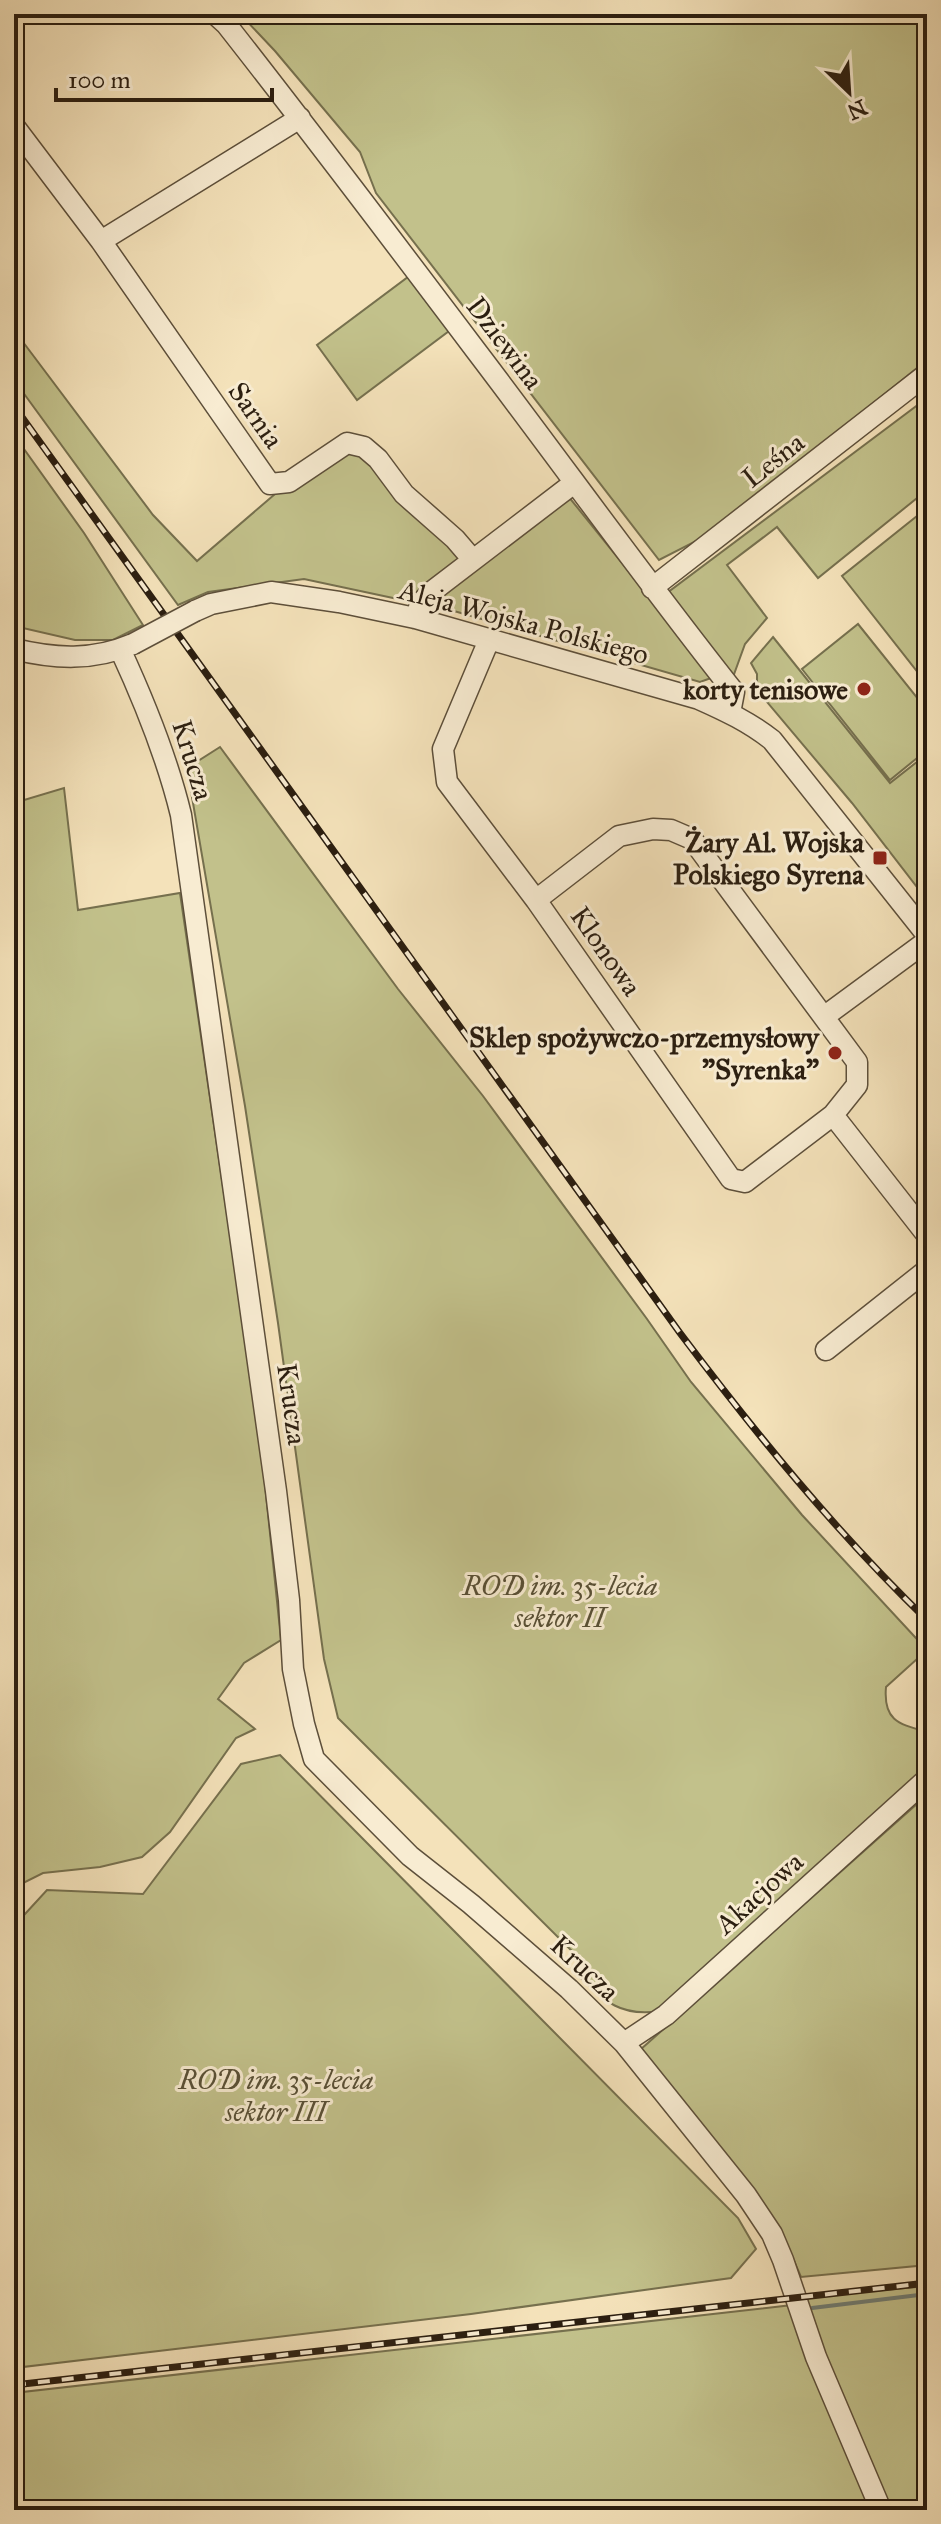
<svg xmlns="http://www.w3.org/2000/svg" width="941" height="2524" viewBox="0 0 941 2524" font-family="'IM FELL Great Primer',serif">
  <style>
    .green { fill: #c2c18b; stroke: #76704e; stroke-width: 2 }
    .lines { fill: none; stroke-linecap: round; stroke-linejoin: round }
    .stream { stroke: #6f7d74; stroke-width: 4 }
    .minor-casing { stroke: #5d4f3a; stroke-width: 23 }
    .minor { stroke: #f8ecd2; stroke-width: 20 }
    .rail-casing { stroke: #2b1e10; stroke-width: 7 }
    .rail { stroke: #f8ecd2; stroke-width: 4; stroke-dasharray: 12; stroke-linecap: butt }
    .minor-bridge-casing { stroke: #5d4f3a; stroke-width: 23; stroke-linecap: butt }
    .minor-bridge { stroke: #f8ecd2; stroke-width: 20 }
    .poi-dot { fill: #8f2418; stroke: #f8ecd2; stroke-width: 3 }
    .labels { text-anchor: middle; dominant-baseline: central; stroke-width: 6; stroke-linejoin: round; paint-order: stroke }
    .street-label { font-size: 28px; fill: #2b1e10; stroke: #f8ecd2 }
    .poi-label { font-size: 28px; font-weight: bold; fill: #2b1e10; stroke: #f8ecd2; text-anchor: end }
    .park-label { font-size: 28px; font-style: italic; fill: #584f35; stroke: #f8ecd2 }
  </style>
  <rect width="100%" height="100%" fill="#f4e2ba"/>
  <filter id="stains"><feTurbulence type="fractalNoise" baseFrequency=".0025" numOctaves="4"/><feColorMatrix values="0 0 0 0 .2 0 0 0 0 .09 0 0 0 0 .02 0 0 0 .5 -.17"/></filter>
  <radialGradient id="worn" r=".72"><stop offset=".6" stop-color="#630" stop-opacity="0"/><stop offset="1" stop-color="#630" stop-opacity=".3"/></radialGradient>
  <!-- green -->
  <path class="green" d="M240,14H927V360L710,534L659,560L376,193L360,152L275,51Z
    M416,271L457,325L357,400L317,345Z
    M14,330L153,515L197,561L289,482L347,443L473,560L564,491L714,677L700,682L454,611L304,579L208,592L178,605L14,380Z
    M927,398V490L818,578L777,527L727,565L767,618L745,644L733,677L663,596Z
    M14,435L84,533L143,625L113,640H75L14,626Z
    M927,508V684L842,576Z
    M858,624L927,710V750L890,780L802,669Z
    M773,637L890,783L927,754V900L852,803L757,690V674L751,663Z
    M220,747L398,989L483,1096L647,1319L691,1382L802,1515L927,1650L886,1687C883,1721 899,1724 927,1732V1766L660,2011C621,2017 605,2002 579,1976L588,1967L338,1718L324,1659L278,1323L245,1106L187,768Z
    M64,788L78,910L180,893L261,1446L281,1640L244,1663L218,1699L255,1729L236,1738L170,1832L142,1857L100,1867L43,1873L25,1882L14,1896V803Z
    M280,1755L738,2218L756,2249L731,2278L471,2314L14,2368V1926L47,1890L143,1894L241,1764Z
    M927,1795V2265L801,2277L791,2254L640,2050Z
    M927,2286V2510H14V2393L792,2305L796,2298Z"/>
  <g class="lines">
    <!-- stream -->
    <path class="stream" d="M812,2308L927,2294"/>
    <!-- minor casing -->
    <g class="minor-casing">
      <path id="minor" d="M215,14L226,24C311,132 394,242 477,352C563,465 645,580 734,692L730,713
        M14,126L101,241L270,484L289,482L347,443L364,447L378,459L404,494L455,539L473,560
        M101,241L300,118
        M652,588L927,374
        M195,611L211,604L271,592L339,602L415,618L699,699C726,711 749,722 772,740L927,935
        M415,618L421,603L430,593L574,483
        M489,640L443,749L447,782L536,900L731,1179L745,1182L833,1115
        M14,649C55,659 93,661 133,644
        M120,649C145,703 167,757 181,815L276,1491L289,1600L293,1669L304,1724L314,1759L410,1856L471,1904L569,1989L624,2043L746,2195L772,2234L783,2260L816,2357L881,2510
        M536,900L619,836L653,829L671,830L692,839L857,1062V1085L833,1115L927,1235
        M825,1016L927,941
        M826,1350L927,1270
        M624,2043L666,2015L927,1779"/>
    </g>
    <!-- minor -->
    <use href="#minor" class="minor"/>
    <!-- rail casing -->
    <g class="rail-casing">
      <path id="rail" d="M14,406L680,1333C756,1434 836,1532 927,1620
        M14,2385L927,2283"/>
    </g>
    <!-- rail -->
    <use href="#rail" class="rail"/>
    <!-- minor-bridge casing -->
    <g class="minor-bridge-casing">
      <path id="minor-bridge" d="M133,644L195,611"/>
    </g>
    <!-- minor-bridge -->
    <use href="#minor-bridge" class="minor-bridge"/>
  </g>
  <!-- markers -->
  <g class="poi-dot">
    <circle cx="864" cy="689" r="8"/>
    <rect x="872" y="850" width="16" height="16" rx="4"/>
    <circle cx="835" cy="1053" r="8"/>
  </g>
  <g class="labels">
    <!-- street labels -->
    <g class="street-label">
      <text transform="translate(505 343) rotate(53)">Dziewina</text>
      <text transform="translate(256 415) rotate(55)">Sarnia</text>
      <text transform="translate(773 460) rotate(-38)">Leśna</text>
      <text transform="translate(524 622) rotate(15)">Aleja Wojska Polskiego</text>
      <text transform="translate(193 760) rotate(73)">Krucza</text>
      <text transform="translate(606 951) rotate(55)">Klonowa</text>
      <text transform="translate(292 1404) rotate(82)">Krucza</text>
      <text transform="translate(759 1893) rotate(-42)">Akacjowa</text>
      <text transform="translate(585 1968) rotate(43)">Krucza</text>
    </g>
    <!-- poi labels -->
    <g class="poi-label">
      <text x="848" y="689">korty tenisowe</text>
      <text x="864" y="842">Żary Al. Wojska<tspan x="864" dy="32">Polskiego Syrena</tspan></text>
      <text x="819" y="1037">Sklep spożywczo-przemysłowy<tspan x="819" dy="32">"Syrenka"</tspan></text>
    </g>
    <!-- park labels -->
    <g class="park-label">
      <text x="560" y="1585">ROD im. 35-lecia<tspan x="560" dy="32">sektor II</tspan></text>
      <text x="276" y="2079">ROD im. 35-lecia<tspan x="276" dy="32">sektor III</tspan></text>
    </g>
  </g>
  <!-- margin -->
  <rect width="941" height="2524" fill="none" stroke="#f4e2ba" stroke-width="48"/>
  <rect x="16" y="16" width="909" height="2492" fill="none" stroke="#2b1e10" stroke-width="4"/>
  <rect x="24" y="24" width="893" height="2476" fill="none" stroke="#2b1e10" stroke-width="2"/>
  <!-- north arrow -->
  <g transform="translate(849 92) rotate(155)" stroke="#f8ecd2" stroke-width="6" paint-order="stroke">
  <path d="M0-6L14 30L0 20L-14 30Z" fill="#2b1e10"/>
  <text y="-12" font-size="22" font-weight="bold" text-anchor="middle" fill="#2b1e10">N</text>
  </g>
  <!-- scale -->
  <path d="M56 88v12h216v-12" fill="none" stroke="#2b1e10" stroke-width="4"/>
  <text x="68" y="88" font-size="24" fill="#2b1e10" stroke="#f8ecd2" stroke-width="6" paint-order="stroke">100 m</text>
  <rect width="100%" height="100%" filter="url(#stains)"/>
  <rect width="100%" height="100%" fill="url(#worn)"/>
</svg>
